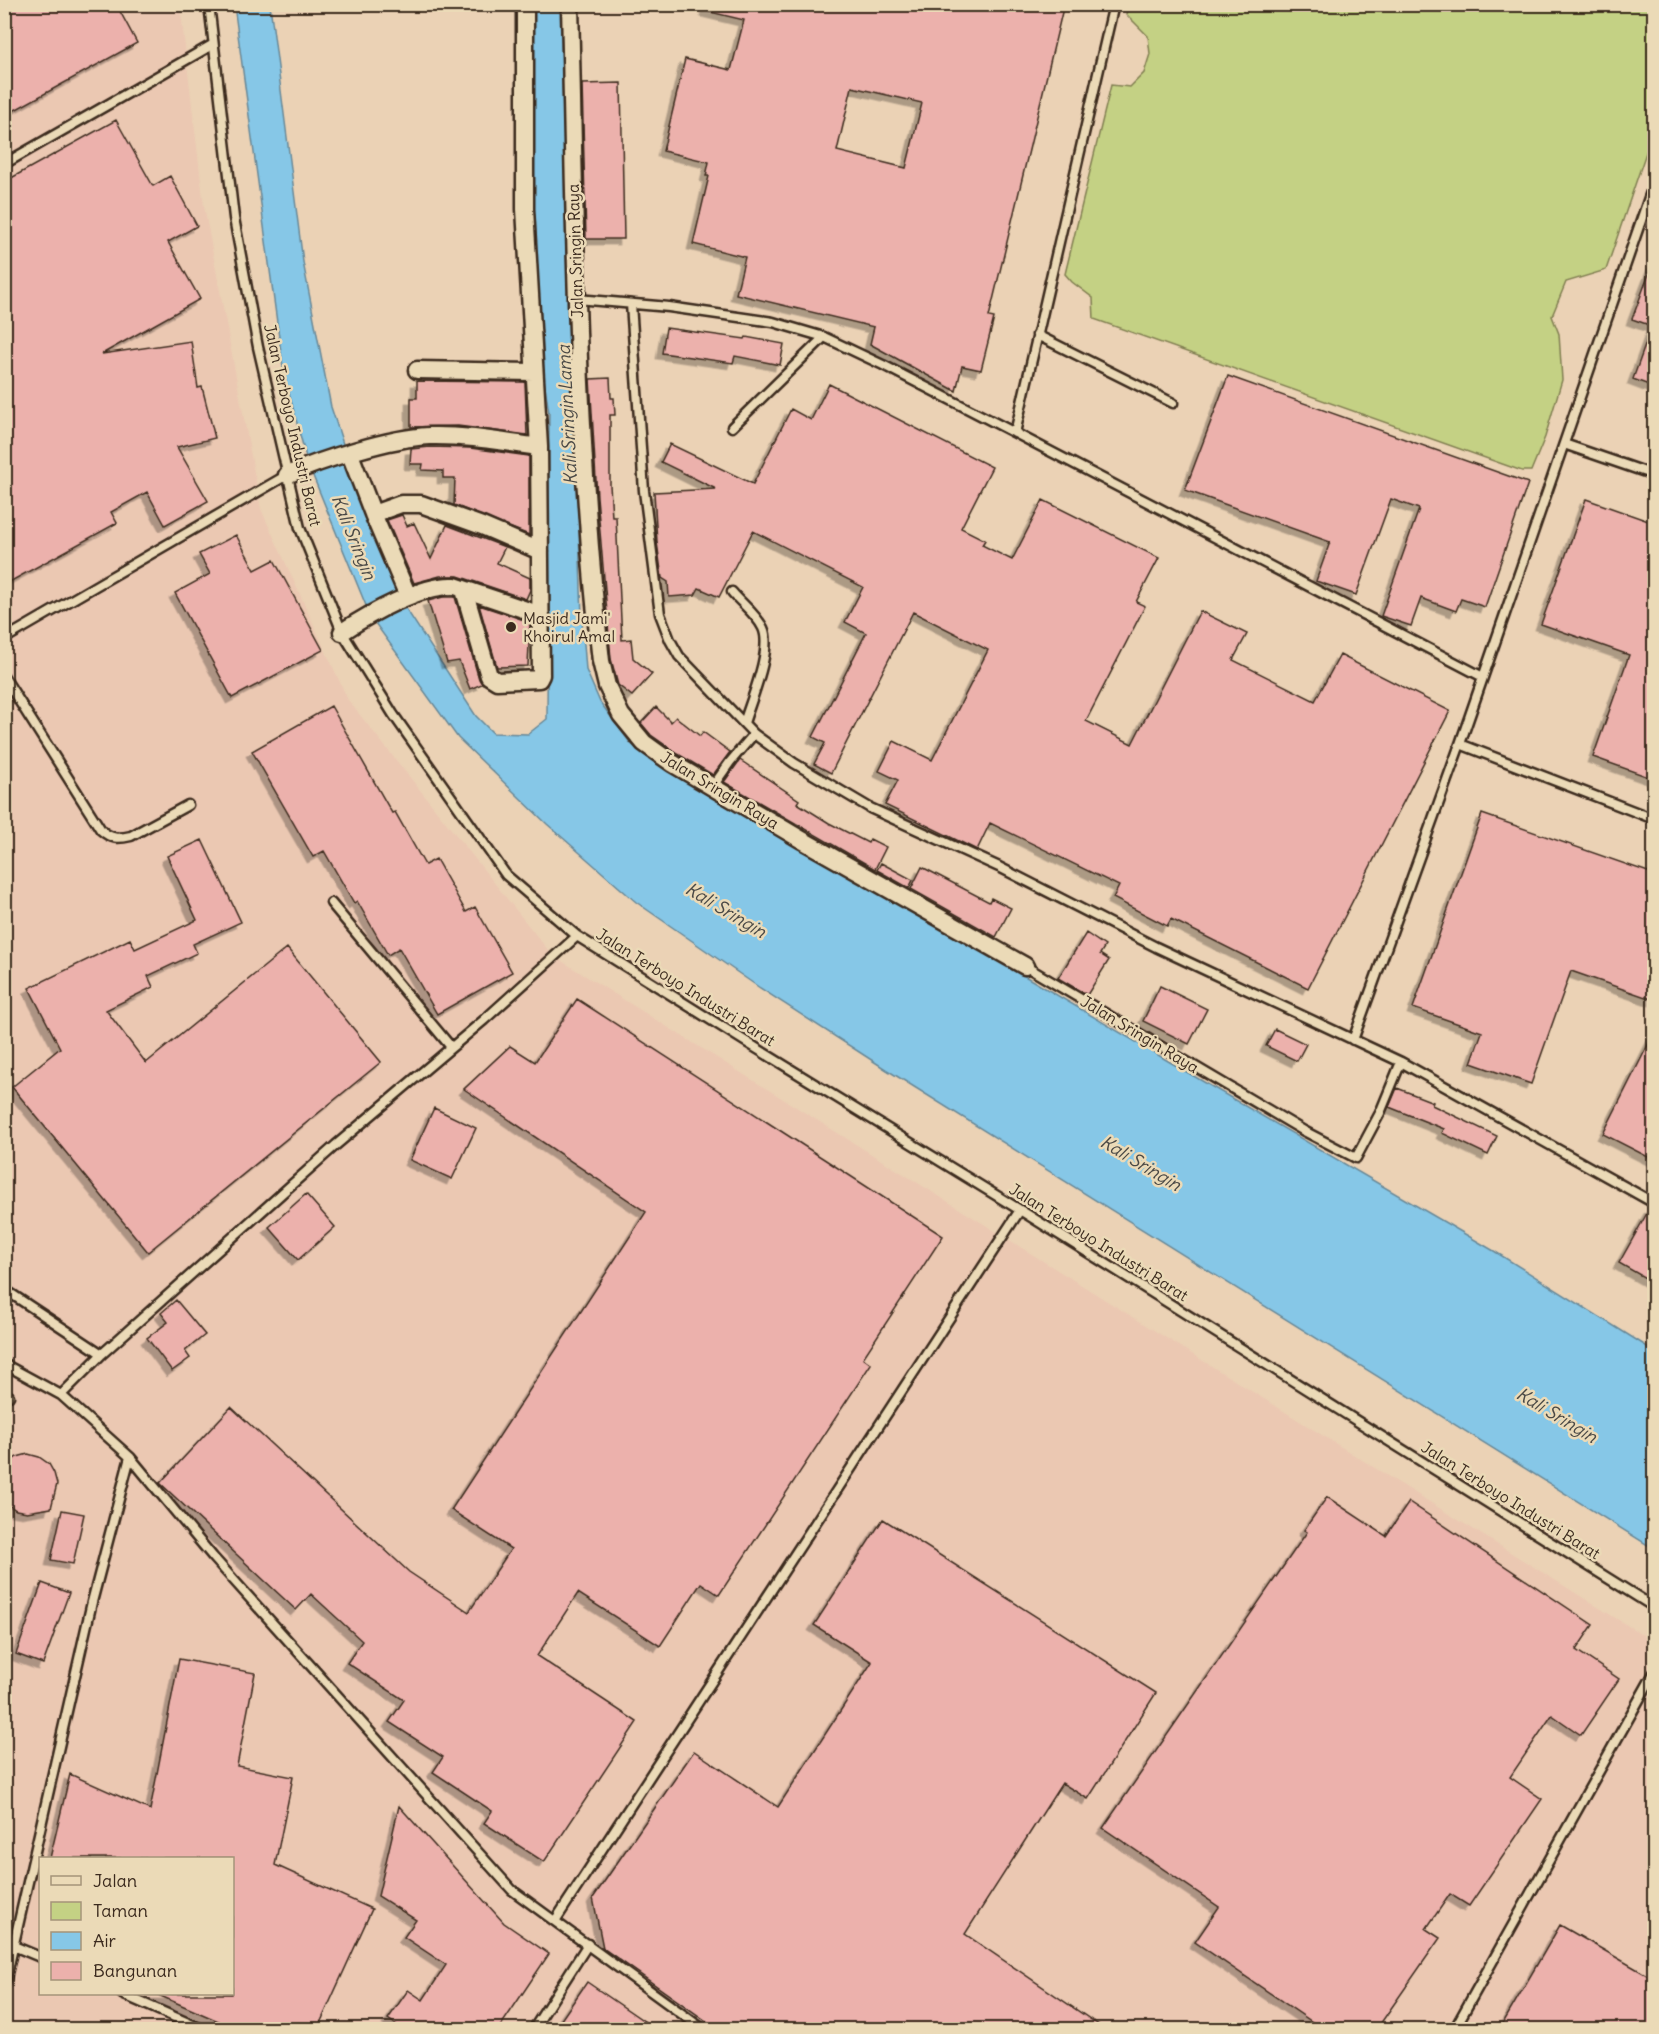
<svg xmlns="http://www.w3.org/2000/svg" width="1659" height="2034" viewBox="0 0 1659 2034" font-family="Delius,sans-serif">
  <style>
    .built { fill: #ebc8b2; fill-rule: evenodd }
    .green { fill: #c4d184; stroke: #807e51; stroke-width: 1.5 }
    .water { fill: #86c7e7; stroke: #688897; stroke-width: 1.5 }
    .building { fill: #ecb1ac; stroke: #3b2a1e; stroke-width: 1.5; fill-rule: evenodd; filter: url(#shadow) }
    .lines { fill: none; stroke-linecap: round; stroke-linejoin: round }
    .lane-casing { stroke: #3b2a1e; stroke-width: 13 }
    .street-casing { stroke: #3b2a1e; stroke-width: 21 }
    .lane { stroke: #ebdab7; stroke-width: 8 }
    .street { stroke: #ebdab7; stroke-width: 16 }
    .poi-dot { fill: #3b2a1e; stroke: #ebdab7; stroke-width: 2 }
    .labels { text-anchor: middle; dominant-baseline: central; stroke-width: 5; stroke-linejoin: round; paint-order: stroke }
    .street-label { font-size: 16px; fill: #3b2a1e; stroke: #ebdab7 }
    .poi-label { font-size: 16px; fill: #3b2a1e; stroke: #ebdab7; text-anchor: start }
    .water-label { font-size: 18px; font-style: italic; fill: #4a4946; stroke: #ebdab7 }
  </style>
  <defs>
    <filter id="shadow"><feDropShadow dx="-5.5" dy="5.5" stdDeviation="0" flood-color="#0004"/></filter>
  </defs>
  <rect width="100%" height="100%" fill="#ebd2b5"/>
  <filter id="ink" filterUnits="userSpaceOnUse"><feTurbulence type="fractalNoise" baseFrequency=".0167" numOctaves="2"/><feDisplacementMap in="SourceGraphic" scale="12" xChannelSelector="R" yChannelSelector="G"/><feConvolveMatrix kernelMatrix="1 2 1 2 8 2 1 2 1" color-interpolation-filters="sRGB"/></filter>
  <g filter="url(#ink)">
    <!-- built -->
    <path class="built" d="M5,5H180L204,206L261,509L348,700L552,955L1654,1642V2029L5,2030ZM40,1858H232V1994H40Z"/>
    <!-- green -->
    <path class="green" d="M1128,5H1654V129L1606,270L1566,282L1552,316L1559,334L1562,380L1545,437L1531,471H1522L1094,319L1093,298L1072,282L1065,274L1111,85L1130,87L1144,73L1150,54L1148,36L1126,14Z"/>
    <!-- water -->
    <path class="water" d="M234,5H270L303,262L331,407L344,447L307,461L284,374Z
      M532,5H560L570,358L576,444L582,618L586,670L600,702L631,744L712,798L944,925L1023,975L1185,1071L1494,1251L1654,1351V1549L887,1070L760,988L636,902L547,824L458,738L375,623L403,604L476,716L493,733L528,734L547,719L549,413L539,345L529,135Z
      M348,460L399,596L369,613L311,471Z"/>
    <!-- building -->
    <path class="building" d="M4,4H116L137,43L4,116Z
      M707,4H1064L989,317L994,318L981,370L962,366L956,391L870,344L874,327L736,294L745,257L693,244L709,176H706L709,162L663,151L685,59L731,70L744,20L706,11ZM852,87L922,103L906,168L837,151Z
      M621,83L624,239H586L582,84Z
      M116,120L153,186L170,176L197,226L168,242L200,299L102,354L191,341L198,388L202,387L215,438L177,447L208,501L165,525L147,492L111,512L117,523L4,585V182Z
      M1653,263H1654V387L1633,379L1652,326L1632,319Z
      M666,328L745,339L746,337L784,344L780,365L735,356L733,363L662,353Z
      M1228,376L1528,483L1485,607L1461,599L1456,611L1421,598L1411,626L1381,616L1419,509L1391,499L1356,595L1316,581L1330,542L1185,490Z
      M610,378L611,398H614L615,415H610V485L612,517H616L622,640L631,639L633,658L652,674L632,696L618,685L611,659L597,497L590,379Z
      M417,381L525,382L527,435L458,426L411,427V398H417Z
      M829,384L992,467L961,528L985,540L982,545L1012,560L1043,500L1159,558L1136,602L1145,606L1086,721L1132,744L1200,611L1247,634L1233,660L1315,701L1340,655L1450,711L1308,988L1171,919L1167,926L1113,898L1119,886L990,823L977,850L885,805L898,780L879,771L894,741L932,760L988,650L913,612L831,773L814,764L825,743L813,737L866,633L845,622L863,587L753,531L719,597L699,588L695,595L669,597L668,582L662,578L657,542L654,492L716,489L661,462L670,444L753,484L791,409L811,420Z
      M430,447L470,448L529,456V535L454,505L455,478H443V471L422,470L423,464H410L411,449Z
      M1586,499L1654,523V779L1593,757L1629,655L1541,624Z
      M402,515L407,526L414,523L431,559L447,525L505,547L497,563L530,578V590L526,599L458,576H440L414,583L387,520Z
      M236,535L255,570L274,560L323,650L232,698L175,593L210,574L199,554Z
      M443,597H455L479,679L482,684L470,689L459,661L447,663L428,601Z
      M479,605L530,622L528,666L497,667Z
      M331,706L392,813L395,812L425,865L436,859L466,912L475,907L512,972L437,1014L399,948L388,955L357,901L354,903L324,851L313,857L252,751Z
      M656,707L671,722L676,717L700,736L703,732L730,752L713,775L678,754L651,735L641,723Z
      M740,760L799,800L797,803L829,823L868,843L870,839L886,847L875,869L724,782Z
      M1482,814L1654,874V1000L1571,971L1531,1084L1471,1063L1482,1032L1413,1008Z
      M202,840L241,922L193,944L197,953L148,976L153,987L106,1010L146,1063L287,948L381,1062L148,1252L12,1087L60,1048L29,988L130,939L135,949L197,920L167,856Z
      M881,863L913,880L909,888L877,870Z
      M922,867L989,902L991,898L1011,908L996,937L911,889Z
      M1086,933L1105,946L1100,954L1109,960L1087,995L1058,978Z
      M1160,986L1207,1009L1189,1044L1143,1021Z
      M577,999L943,1236L863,1358L871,1364L719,1595L701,1583L660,1646L578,1593L537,1656L637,1722L544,1862L484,1823L492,1811L433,1772L443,1757L389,1722L404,1700L347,1663L362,1641L311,1594L296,1610L160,1483L231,1407L409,1572L469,1612L511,1549L451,1510L646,1212L464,1089L510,1046L535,1062Z
      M1275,1029L1306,1044L1297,1061L1266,1046Z
      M1654,1033V1160L1603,1134Z
      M1397,1088L1433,1102L1432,1105L1497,1136L1488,1155L1442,1133L1444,1129L1389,1107Z
      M434,1108L476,1128L452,1179L410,1160Z
      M306,1194L335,1227L298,1260L269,1227Z
      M1650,1208L1654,1209V1283L1619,1263Z
      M176,1300L205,1335L185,1351L190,1358L172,1371L147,1338L168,1322L161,1313Z
      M28,1454L39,1457L49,1464L54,1473L57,1484L51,1508L27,1512L16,1510L4,1502V1466L17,1457Z
      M1327,1497L1386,1536L1409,1502L1593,1625L1576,1650L1619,1679L1581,1735L1552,1715L1510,1777L1542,1799L1469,1906L1450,1894L1426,1929L1440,1938L1376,2030H1324L1195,1942L1219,1907L1103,1828L1307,1532L1304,1530Z
      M62,1510L84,1514L73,1564L51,1560Z
      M883,1519L1156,1693L1088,1799L1062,1783L965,1934L1106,2030H719L603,1948L593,1898L694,1751L778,1807L872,1662L814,1625Z
      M42,1583L69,1593L43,1664L16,1654Z
      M179,1659L255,1673L237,1766L293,1777L275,1865L372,1909L317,2030H239L156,1994H232V1858H50L70,1774L150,1810Z
      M399,1806L504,1923L549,1954L498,2030H404L388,2019L408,1990L423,2000L446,1965L404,1937L416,1920L378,1896Z
      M1560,1925L1654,1979V2030H1499Z
      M587,1982L657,2030H554Z"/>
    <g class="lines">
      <!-- lane casing -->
      <g class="lane-casing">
        <path id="lane" d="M209,4L234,218L258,347L300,528L342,632L393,714L506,875L577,936L743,1040L1020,1210L1654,1607
          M4,164L212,45
          M577,299L669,307L773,322L824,337L883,365L1015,433L1483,677
          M631,304L644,491L660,614L670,640L679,656L754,734
          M1037,335L1173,403
          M732,427L824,337
          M1015,433L1114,4
          M1564,444L1654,475
          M732,592C741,603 757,615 763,628C773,649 751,700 744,723
          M4,639L287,475
          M4,677L101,830C111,839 118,839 131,836L188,805
          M1460,744L1654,819
          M713,786L730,762L754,734L794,763L870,808L999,867L1156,947L1401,1062L1654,1203
          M331,903L451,1047
          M1025,966L1304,1131L1356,1158L1380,1113L1401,1062
          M1353,1040L1460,744L1654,183
          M4,1289L102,1354
          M4,1364L61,1395L130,1457L213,1557L512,1890L704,2030
          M4,1394L9,1396
          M61,1395L102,1354L336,1145L484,1020L577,936
          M555,1921L1020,1210
          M4,1942L40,1957
          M4,1987L92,1602L130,1457
          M122,1994L204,2030
          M533,2030L588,1944
          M1454,2030L1654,1673"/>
      </g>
      <!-- street casing -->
      <g class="street-casing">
        <path id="street" d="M570,4C575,223 576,444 601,661L607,686L621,715L644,743L655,751L672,763L802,840L1025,966
          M417,370L534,372
          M350,454L373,514L408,596
          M287,475C323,459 390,438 429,436C466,435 503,442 539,447
          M373,514L401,504H421L482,526L540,551
          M464,590L489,676L497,681L539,679L541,675L539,447L525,209V4
          M342,632C369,614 422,584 455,586L541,615"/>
      </g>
      <!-- lane -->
      <use href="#lane" class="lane"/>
      <!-- street -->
      <use href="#street" class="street"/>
    </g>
  </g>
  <!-- markers -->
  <circle class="poi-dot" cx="511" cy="627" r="6"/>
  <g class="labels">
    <!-- street labels -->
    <g class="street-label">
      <text transform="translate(575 251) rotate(-92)">Jalan Sringin Raya</text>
      <text transform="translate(293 425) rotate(77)">Jalan Terboyo Industri Barat</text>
      <text transform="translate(720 790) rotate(31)">Jalan Sringin Raya</text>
      <text transform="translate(686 987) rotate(32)">Jalan Terboyo Industri Barat</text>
      <text transform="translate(1140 1034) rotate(31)">Jalan Sringin Raya</text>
      <text transform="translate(1099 1242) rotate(32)">Jalan Terboyo Industri Barat</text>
      <text transform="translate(1511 1500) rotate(32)">Jalan Terboyo Industri Barat</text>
    </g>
    <!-- poi labels -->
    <g class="poi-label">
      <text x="523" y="618">Masjid Jami'<tspan x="523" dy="18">Khoirul Amal</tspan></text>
    </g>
    <!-- water labels -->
    <g class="water-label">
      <text transform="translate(567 415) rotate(-93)">Kali Sringin Lama</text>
      <text transform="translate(354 537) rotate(68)">Kali Sringin</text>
      <text transform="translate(726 910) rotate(31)">Kali Sringin</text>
      <text transform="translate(1141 1163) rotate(31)">Kali Sringin</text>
      <text transform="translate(1557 1415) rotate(31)">Kali Sringin</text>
    </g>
  </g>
  <!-- margin -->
  <rect width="1659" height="2034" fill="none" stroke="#ebdab7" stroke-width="24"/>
  <rect x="12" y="12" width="1635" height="2010" fill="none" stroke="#3b2a1e" stroke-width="2" filter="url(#ink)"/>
  <!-- legend -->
  <rect x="39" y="1857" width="195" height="138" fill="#ebdab7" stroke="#a5947a" stroke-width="1.5"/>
  <rect x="51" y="1876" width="30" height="9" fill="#ebdab7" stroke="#a5947a" stroke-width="1.5"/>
  <text x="93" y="1887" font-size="18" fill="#3b2a1e">Jalan</text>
  <rect x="51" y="1902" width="30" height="18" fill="#c4d184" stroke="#a5947a" stroke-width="1.5"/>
  <text x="93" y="1917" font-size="18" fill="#3b2a1e">Taman</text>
  <rect x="51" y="1932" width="30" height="18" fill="#86c7e7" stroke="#a5947a" stroke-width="1.5"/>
  <text x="93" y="1947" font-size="18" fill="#3b2a1e">Air</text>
  <rect x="51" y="1962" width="30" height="18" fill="#ecb1ac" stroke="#a5947a" stroke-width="1.5"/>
  <text x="93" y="1977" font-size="18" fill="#3b2a1e">Bangunan</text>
</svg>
